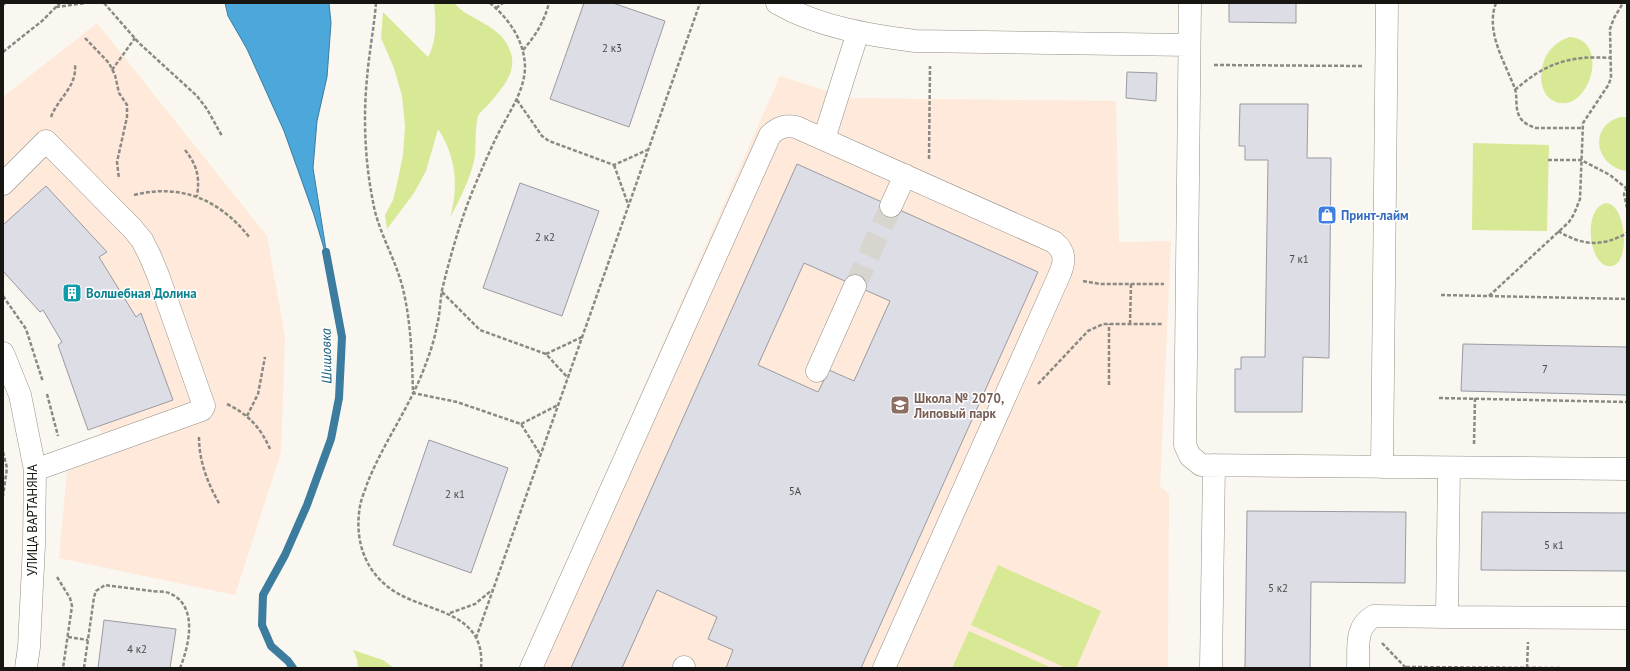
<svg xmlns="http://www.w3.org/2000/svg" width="1630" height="671" viewBox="0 0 1630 671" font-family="'PT Sans',sans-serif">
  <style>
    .education { fill: #fee9da }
    .green { fill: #d7e995 }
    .water { fill: #4ca8da; stroke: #3c7c9e }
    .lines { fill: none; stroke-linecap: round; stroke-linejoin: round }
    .stream { stroke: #3c7c9e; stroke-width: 8 }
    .building { fill: #dcdde5; stroke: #9a9ba2; fill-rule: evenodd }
    .minor-tunnel { stroke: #d7d5ce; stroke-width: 22; stroke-dasharray: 22 11; stroke-linecap: butt }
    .minor-casing { stroke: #918f87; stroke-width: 23 }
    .path { stroke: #8b8984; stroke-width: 2.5; stroke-dasharray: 4 2; stroke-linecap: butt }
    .minor { stroke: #fff; stroke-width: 22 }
    .labels { text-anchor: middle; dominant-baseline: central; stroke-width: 3; stroke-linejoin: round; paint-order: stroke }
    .number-label { font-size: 11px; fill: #484848 }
    .shop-label { font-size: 13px; font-weight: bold; fill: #366cbe; stroke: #fff; text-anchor: start }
    .culture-label { font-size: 13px; font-weight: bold; fill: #0d838f; stroke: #fff; text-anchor: start }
    .education-label { font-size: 13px; font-weight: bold; fill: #785e54; stroke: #fff; text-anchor: start }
    .street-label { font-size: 13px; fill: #171613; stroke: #fff }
    .water-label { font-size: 14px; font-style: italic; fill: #175d7f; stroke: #fff }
  </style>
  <rect width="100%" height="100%" fill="#f9f7ef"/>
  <!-- education -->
  <path class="education" d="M97,23L267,236L285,337L281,452L235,595L59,558L67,471L110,455L99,427L88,430L58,345L62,342L44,310L40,312L7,276L3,279V97Z
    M780,76L849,98L1116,101L1119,242L1171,241L1160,486L1169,494L1168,668H521Z"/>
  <!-- green -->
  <path class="green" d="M434,3H454C468,19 493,23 505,41C523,67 504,86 488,105C485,108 480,112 478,116C475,126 476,145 475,156C471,178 460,198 450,218C459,187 456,156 438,129L426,171L414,193L387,229L385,215L393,200L397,184L403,155L405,126L402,96L394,68L381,38L383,12L428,57C437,41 436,21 434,3Z
    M1569,37C1612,39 1589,114 1556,102C1535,94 1539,62 1551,49C1556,43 1562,40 1569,37Z
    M1620,117H1627V171C1596,167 1587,127 1620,117Z
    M1473,143L1549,145L1547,231L1472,230Z
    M1606,203C1626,205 1630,256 1615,265C1590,276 1580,209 1606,203Z
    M998,565L1101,611L1076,668H1066L971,625Z
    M969,631L1052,668H952Z
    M353,650L383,660L394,668H358L357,659Z"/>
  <!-- water -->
  <path class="water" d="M225,3H329L331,23L327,77L317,121L313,168L328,262L314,215L284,131L247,49L228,16Z"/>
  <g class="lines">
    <!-- stream -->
    <path class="stream" d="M293,668L288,661L271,646L262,625L263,595L285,555L307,505L331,439L339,398L342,337L326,252"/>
  </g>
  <!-- building -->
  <path class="building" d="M584,3H613L665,21L629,127L550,99Z
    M1229,3H1296V23L1229,22Z
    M1127,72L1157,73L1156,101L1126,98Z
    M1240,104H1308L1307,158H1331L1329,358L1303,357L1302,412H1235V369H1241V357H1265L1268,160H1245V146H1239Z
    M797,164L1038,272L861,668H726L733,650L708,639L717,617L657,590L622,668H571ZM804,263L890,301L854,381L829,370L818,392L758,365Z
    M520,183L599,211L562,316L483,288Z
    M46,186L107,252L99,257L136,317L141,313L173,400L88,430L58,345L62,342L43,310L40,312L3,271V225Z
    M1463,344L1627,347V395L1461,391Z
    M429,440L508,468L471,573L393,545Z
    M1247,511L1406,512L1405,583L1311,582L1310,668H1245Z
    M1482,512L1627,513V571L1481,570Z
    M104,620L176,629L170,668H98Z"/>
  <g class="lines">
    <!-- minor-tunnel -->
    <path class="minor-tunnel" d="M855,286L891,206"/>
    <!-- minor casing -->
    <g class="minor-casing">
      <path id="minor" d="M777,3C818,27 869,35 915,41L1189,45
        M1190,3L1185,445L1190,456L1201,465L1627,469
        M824,139L858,32
        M3,184L46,141L132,228L142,240L150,256L158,275L204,406L202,410L35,470
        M891,206L905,175
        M3,353L20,395L35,470L34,545L29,647L26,668
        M817,371L855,286
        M1382,467L1387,3
        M1449,468L1447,617L1627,618
        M531,668L770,135C779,127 785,125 796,127L1054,242C1067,253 1065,263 1058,278L884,668
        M684,668V667
        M1211,668L1214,465
        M1358,668C1359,648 1354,627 1374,616L1447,617"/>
    </g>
    <!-- path -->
    <path class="path" d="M104,3L139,43L197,96L207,109L222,136
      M376,3C374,28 369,53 367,78C363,118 365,162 373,202C378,231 394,256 402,285C411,320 412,357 413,393L457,402L521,424L540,454
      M1496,3C1485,32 1505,62 1515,89C1518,99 1514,109 1521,119C1525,124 1530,126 1536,128H1582
      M3,5L5,3
      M56,7L86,3
      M496,8L503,3
      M85,38L109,63L115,75L119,93L127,105V117L117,162L119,179
      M523,50C536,35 544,22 549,3
      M3,52L42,21L60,3
      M1214,65L1363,66
      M112,70L135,38
      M1515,90C1545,63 1571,55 1611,58
      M517,100L542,136L549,141L614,165L647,150
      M51,117C58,98 77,87 75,65
      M185,150C197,165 200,177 197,196
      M929,159L930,66
      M1548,160H1581L1610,175L1626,188
      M614,165L628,204
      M1627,187L1624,194L1627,208
      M134,195C182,183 220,200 250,238
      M1558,231C1583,246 1602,247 1627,233
      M1083,281L1100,284H1164
      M442,292L480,330L546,354L568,378
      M1441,295L1627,299
      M3,296L26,329L43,382
      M1489,296L1569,222L1574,214L1580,199L1583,123L1609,84L1611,77L1610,29L1614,18L1623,3
      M1130,324L1131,284
      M546,354L582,337
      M1038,384L1088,331L1103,324H1163
      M1109,385V324
      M47,394L58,436
      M1439,398L1627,402
      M227,404C248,414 261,428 270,449
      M247,416L258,394L265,357
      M521,424L558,405
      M199,437C199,462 208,484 220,505
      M1474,444L1475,398
      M3,452L7,468L3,496
      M57,577L70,598L72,606L63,668
      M450,613L475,604L492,590
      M68,637L88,640
      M476,638L700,3
      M1382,643L1406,668
      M1406,667L1560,668
      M84,668L94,597L96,591L105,585C120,587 136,589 151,591C156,592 164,591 169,593C199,605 189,646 180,668
      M481,668C486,612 431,613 397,593C365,574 354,541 360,506C361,499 365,491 367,484C383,443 410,407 425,366C430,353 435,338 437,325C440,314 440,302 442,290C450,257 460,222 473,190C481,171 489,152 498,134C509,112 525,91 525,66C524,40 509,19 490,3
      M1527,668L1528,642"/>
    <!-- minor -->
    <use href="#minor" class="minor"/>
  </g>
  <!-- icons -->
  <defs>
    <g id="shop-square" transform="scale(1)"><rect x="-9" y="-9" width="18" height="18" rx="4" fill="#3f7fe0" stroke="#fff"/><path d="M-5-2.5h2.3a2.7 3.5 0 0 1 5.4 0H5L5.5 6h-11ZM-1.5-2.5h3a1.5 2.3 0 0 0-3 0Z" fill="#fff"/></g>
    <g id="building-square" transform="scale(1)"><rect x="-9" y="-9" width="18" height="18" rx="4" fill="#0f9aa8" stroke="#fff"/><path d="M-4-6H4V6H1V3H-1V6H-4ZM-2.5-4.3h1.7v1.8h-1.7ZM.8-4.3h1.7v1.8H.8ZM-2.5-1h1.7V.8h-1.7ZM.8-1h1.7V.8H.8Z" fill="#fff"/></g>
    <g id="school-square" transform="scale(1)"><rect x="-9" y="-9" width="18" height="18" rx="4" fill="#8d6e63" stroke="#fff"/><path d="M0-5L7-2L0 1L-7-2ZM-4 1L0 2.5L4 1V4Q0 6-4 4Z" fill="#fff"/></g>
  </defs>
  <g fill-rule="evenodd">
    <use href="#shop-square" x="1327" y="215"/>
    <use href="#building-square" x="72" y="293"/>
    <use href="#school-square" x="900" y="405"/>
  </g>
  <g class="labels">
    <!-- number labels -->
    <g class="number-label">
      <text x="612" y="48">2 к3</text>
      <text x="545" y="237">2 к2</text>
      <text x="1299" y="259">7 к1</text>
      <text x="1545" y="369">7</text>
      <text x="795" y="491">5А</text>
      <text x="455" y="494">2 к1</text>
      <text x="1554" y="545">5 к1</text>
      <text x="1278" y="588">5 к2</text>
      <text x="137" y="649">4 к2</text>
    </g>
    <!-- shop labels -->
    <g class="shop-label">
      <text x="1341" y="215">Принт-лайм</text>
    </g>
    <!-- culture labels -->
    <g class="culture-label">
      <text x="86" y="293">Волшебная Долина</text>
    </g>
    <!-- education labels -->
    <g class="education-label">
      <text x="914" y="398">Школа № 2070,<tspan x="914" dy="15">Липовый парк</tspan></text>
    </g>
    <!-- street labels -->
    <g class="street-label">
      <text transform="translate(32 520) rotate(-90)">УЛИЦА ВАРТАНЯНА</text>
    </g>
    <!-- water labels -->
    <g class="water-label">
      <text transform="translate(326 356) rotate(-91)">Шишовка</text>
    </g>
  </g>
  <!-- border -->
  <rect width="1630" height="671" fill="none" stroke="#171613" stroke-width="8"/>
</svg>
